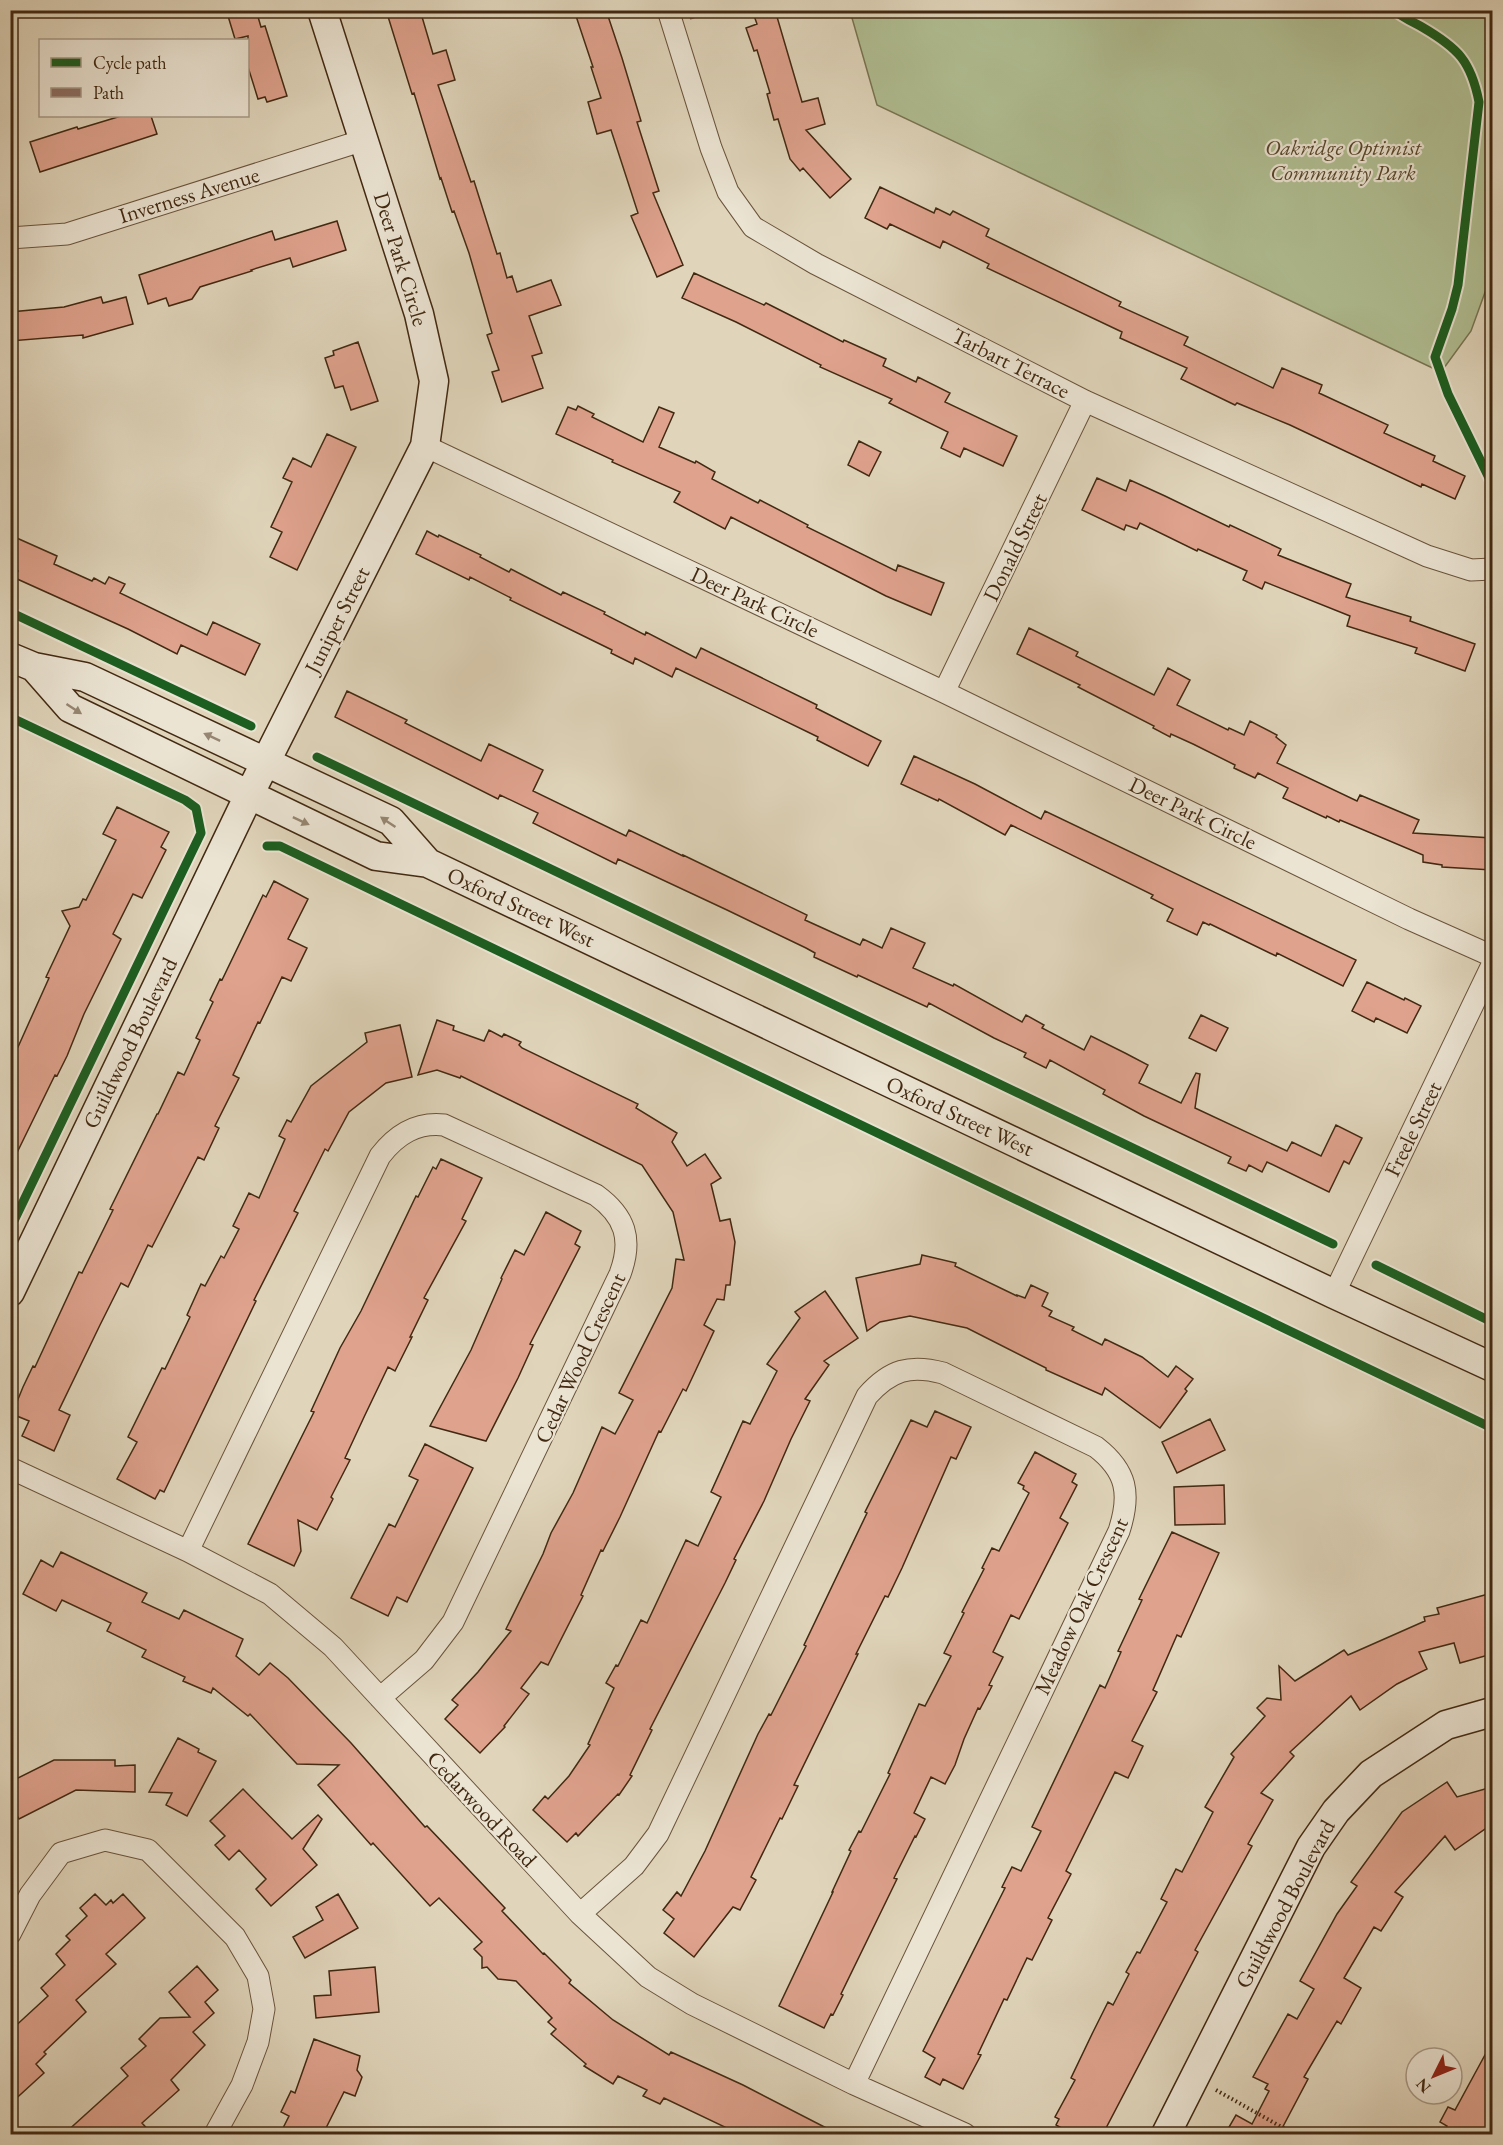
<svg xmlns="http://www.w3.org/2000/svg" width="1503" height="2145" viewBox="0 0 1503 2145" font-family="'EB Garamond',serif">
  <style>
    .green { fill: #b0be92; stroke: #797452; stroke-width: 1.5 }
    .building { fill: #dfa28d; stroke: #422912; stroke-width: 1.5 }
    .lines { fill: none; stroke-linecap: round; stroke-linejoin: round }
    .street-casing { stroke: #6a543c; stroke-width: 23 }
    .secondary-casing { stroke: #422912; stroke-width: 31 }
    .path { stroke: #422912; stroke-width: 4; stroke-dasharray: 1.5 3; stroke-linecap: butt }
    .street { stroke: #ebe4d3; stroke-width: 21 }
    .secondary { stroke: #ebe4d3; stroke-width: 28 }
    .quiet { stroke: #8d6e63; stroke-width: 8; stroke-dasharray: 15 8; stroke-linecap: butt }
    .cycleway-casing { stroke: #ebe4d3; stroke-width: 13 }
    .cycleway { stroke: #1b5e20; stroke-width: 9 }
    .oneway { fill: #968672 }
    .labels { text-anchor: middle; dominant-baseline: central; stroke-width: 4.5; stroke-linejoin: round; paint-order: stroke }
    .park-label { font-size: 22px; font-style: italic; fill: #58472c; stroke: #ebe4d3 }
    .street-label { font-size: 22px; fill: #422912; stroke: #ebe4d3 }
  </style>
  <rect width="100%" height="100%" fill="#e0d5bb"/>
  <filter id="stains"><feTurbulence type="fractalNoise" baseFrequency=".00333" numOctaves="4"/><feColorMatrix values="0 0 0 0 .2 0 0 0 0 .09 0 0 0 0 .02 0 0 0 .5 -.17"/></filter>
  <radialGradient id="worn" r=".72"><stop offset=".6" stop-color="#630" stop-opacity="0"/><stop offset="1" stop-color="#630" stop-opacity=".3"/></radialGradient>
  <!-- green -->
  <path class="green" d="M850,11H1492V273L1471,331L1441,372L877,105Z"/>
  <!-- building -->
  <path class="building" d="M244,10H256L261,27L265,26L287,96L267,102L265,97L258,99L248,67V36L235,39L228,16Z
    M386,10H420L433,54L446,50L455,80L438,85L471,182L474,181L497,254L500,253L507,278L512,276L517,292L551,280L561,305L529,316L542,353L532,356L543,388L502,402L492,372L499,370L487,335L492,333L469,253L454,211L452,212L441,178L440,179L414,93L412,94Z
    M574,10H606L622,58L641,121L637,122L659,191L653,193L683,265L657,277L631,216L638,213L611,130L597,134L588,102L601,98L591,67H593Z
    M752,10H775L802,102L818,98L825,124L806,130L851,179L830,198L803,168L800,171L790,159L778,119L774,120L767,94L770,93L757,50L754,51L746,28L757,24Z
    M121,116H151L157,134L40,172L30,142L77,127L78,129Z
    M880,187L934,213L936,208L950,215L953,211L989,229L986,236L1121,302L1119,306L1188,337L1184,345L1273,388L1282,368L1322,385L1319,393L1388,425L1384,433L1435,456L1433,461L1465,476L1455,499L1422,484L1421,487L1290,425L1237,403L1235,405L1181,379L1187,368L1120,338L1122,332L987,268L989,264L943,241L940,248L890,224L887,229L865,218Z
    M337,221L346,250L293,267L290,258L251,270L252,271L200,287L192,299L169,306L166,298L148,304L139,275L272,231L275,240Z
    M694,273L764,305L766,303L843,342L844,340L886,359L883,366L916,382L918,377L950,393L945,402L1017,436L1003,466L964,448L960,457L941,448L948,432L889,403L892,399L820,367L821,365L736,322L682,298Z
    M101,297L103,303L126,297L133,324L83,338V335L10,341V312L64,307Z
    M358,342L378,401L351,410L343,386L335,388L325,358L334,355L333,351Z
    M578,406L594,414L592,417L643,442L659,407L674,413L659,447L695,463L696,461L715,472L712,479L758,503L760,500L808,525L807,527L896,571L898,565L944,583L931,615L886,596L731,517L725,529L674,502L680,492L612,462L613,460L556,434L568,407L576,410Z
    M327,434L356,447L297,570L270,557L282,532L271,527L292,482L283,478L293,458L311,467Z
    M859,441L881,452L869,476L848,465Z
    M1097,478L1126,491L1130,480L1165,496L1229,527L1230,525L1281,549L1278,555L1351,584L1346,597L1411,617L1410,621L1475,644L1465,671L1415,653L1417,648L1347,626L1350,616L1265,582L1262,589L1243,580L1247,571L1198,549L1197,551L1140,523L1137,529L1126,525L1124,530L1082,510Z
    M427,531L438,537L439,535L481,555L480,557L509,572L511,569L561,595L563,592L605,612L604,614L645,635L646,632L696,658L701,648L817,705L816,708L881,741L868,766L817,740L818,737L676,668L672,677L635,658L633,664L611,653L612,650L510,600L511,598L470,577L469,580L416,554Z
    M10,535L57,556L54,564L92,581L94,578L105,584L109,577L125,584L120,593L207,635L213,622L260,644L245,675L181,645L177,654L128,629L15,578L18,571L10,568Z
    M1029,628L1078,652L1076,656L1154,695L1168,668L1190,680L1177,705L1228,730L1229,728L1244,735L1250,721L1277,735L1276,737L1286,745L1277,763L1357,801L1360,795L1419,820L1413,833L1492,838V870L1442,867V865L1423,862V855L1340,820L1339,822L1327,816L1326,818L1283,798L1288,788L1258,773L1255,778L1234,768L1235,765L1193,744L1171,734L1170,737L1153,728L1154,726L1078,687L1080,685L1017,654Z
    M347,691L407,720L405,723L481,761L489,744L543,770L533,791L626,836L629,830L683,856V855L807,915L805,920L860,945L863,939L882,948L891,928L925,943L913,968L953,986L954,984L1022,1022L1026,1015L1044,1025L1042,1028L1084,1050L1091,1036L1125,1053L1148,1065L1139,1083L1181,1103L1196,1073L1200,1074L1195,1108L1287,1151L1292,1142L1321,1156L1336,1125L1362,1138L1349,1164L1344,1161L1329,1192L1267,1162L1262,1172L1249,1165L1246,1171L1228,1163L1231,1157L1144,1116L1103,1094L1105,1090L1050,1060L1046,1068L1024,1057L1026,1053L994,1038L929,1003L927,1007L858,975L857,977L814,957L815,953L806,948L727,910L618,859L616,864L533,823L538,813L500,795L498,799L335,717Z
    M914,756L975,784L1041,819L1045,811L1356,960L1343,986L1277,953L1276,956L1210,924L1209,925L1203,922L1197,935L1167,921L1173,909L1151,898L1153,895L1011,825L1005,835L939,799L938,801L901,784Z
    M117,807L169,832L161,847L166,850L142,898L133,894L113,934L121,939L84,1014L67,1056L57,1076L55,1075L10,1167V1043L18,1047L49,978L46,977L70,926L62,911L79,907L83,899L86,900L116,840L103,834Z
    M274,881L308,899L288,939L307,948L291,981L282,977L260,1023L258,1022L233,1075L239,1078L215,1126L219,1128L204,1160L198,1157L152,1247L148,1245L128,1287L121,1283L100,1325L59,1410L70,1415L54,1451L22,1436L29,1421L12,1414L23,1387L33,1366L35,1367L79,1272L82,1273L113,1210L110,1209L157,1114H158L178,1072L184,1075L200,1040L196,1038L213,1002L210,1000L220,979L222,980L263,895L266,897Z
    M1367,982L1404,1000L1405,998L1421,1006L1407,1033L1376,1018L1374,1022L1352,1011Z
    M1201,1015L1228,1028L1216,1051L1189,1038Z
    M437,1020L454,1026L453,1030L484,1041L489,1030L502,1037L504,1034L521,1042L519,1045L522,1048L638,1104L636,1108L677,1133L672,1142L687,1166L705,1154L721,1178L711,1184L720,1221L730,1219L735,1242L730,1285H726L724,1300L717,1299L704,1325L714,1331L686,1391L683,1389L661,1432L659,1431L620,1517L603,1551L601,1550L581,1595L583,1596L548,1665L541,1662L521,1688L529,1694L504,1726L505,1727L480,1753L445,1719L458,1705L452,1700L478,1672L511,1631L506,1629L543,1554L551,1533L573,1493L602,1427L615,1434L633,1400L619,1393L672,1288L676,1259L684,1260L673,1212L642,1165L461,1076L460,1078L437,1070L418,1075Z
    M400,1025L412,1077L386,1083L349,1112L328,1151L325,1149L294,1211L298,1213L254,1300L256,1301L164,1492L160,1490L155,1499L117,1479L137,1442L128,1437L162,1368L165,1369L190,1317L187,1315L201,1284L205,1286L221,1256L224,1258L239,1229L233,1226L249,1193L259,1198L285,1139L279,1136L287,1120L291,1122L311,1086L367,1042L365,1033Z
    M441,1159L482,1178L462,1219L466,1221L424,1298L428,1300L410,1337H412L395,1371L388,1367L365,1415L345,1458L350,1460L331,1497L333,1499L317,1530L298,1520L301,1551L294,1566L248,1544L314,1412L311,1411L340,1348L361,1311L416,1196L418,1197L433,1167L436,1169Z
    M546,1212L581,1231L575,1244L580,1247L530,1344L533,1345L518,1378L486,1441L430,1426L471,1350L502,1279L501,1278L515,1250L524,1255Z
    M922,1255L956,1263L955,1266L1017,1296V1295L1025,1298L1031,1285L1048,1293L1042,1306L1052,1311L1049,1316L1074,1327L1072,1330L1102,1345L1105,1339L1142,1357L1168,1377L1176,1366L1193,1379L1185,1389L1187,1391L1160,1428L1105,1388L1102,1395L1046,1370V1368L967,1328L910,1316L880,1322L867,1331L856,1278L920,1264Z
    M825,1291L858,1338L824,1361L829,1365L805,1399L810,1401L791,1439L764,1501L734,1559L736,1560L725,1583L650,1729L652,1730L630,1775L632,1776L619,1795L618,1794L578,1836L576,1833L567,1842L533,1810L545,1796L548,1799L569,1776L590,1745L588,1744L614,1688L606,1683L616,1665L618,1666L641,1620L647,1623L686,1540L698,1546L721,1497L711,1492L743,1421L750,1424L777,1371L767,1364L800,1318L795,1312Z
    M935,1411L971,1427L956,1459L951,1457L902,1568L888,1597L885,1596L856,1654H858L794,1785L798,1786L782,1819L780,1818L751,1877L756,1880L740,1910L733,1907L694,1957L664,1933L674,1919L663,1910L677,1892L681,1896L705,1851L758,1734L769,1714L771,1715L806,1646L804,1645L867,1513L865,1512L911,1420L927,1427Z
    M1210,1419L1225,1450L1177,1473L1162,1442Z
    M425,1444L473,1468L407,1602L397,1597L388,1616L351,1598L389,1524L395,1527L418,1480L409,1476Z
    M1035,1452L1076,1474L1072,1482L1077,1485L1060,1518L1068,1523L1019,1619L1011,1615L993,1652L1003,1657L989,1685L992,1686L980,1709L978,1708L964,1739L955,1765L945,1784L931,1777L914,1813L925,1819L916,1837L915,1836L894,1878L897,1879L841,1994L843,1995L833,2015L831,2014L824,2028L779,2006L833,1892H832L851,1851L849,1850L859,1831L861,1832L890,1774L888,1773L919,1704L925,1706L951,1656L944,1653L964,1613L962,1612L984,1569L982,1568L992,1548L999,1551L1029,1493L1023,1489L1024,1486L1018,1483Z
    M1224,1485L1225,1524L1175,1525L1174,1487Z
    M1172,1532L1219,1553L1181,1637L1177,1635L1153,1690L1157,1692L1132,1741L1143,1746L1128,1778L1115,1772L1066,1871L1071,1874L1048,1918L1052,1920L1032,1960L1027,1958L1007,2000L1004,1999L978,2054L981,2055L963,2089L943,2079L940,2085L925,2077L935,2058L923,2051L1005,1888L1002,1887L1012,1867L1021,1871L1041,1831L1032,1827L1100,1685L1105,1688L1121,1652L1118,1651L1142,1600L1139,1599Z
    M61,1552L147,1593L142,1602L179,1619L184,1610L243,1639L236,1656L259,1675L270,1663L288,1678L351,1743L425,1827L427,1826L505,1908L502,1911L543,1954L544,1953L571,1980L569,1983L613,2020L669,2055L671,2052L743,2085L838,2134H724L727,2128L664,2098L660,2104L643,2096L647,2090L618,2076L613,2084L584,2066L586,2064L551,2034L556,2029L548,2022L552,2018L516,1981L498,1979L487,1967L482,1968V1957L474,1949L482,1942L439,1898L430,1906L373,1843L371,1845L318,1785L339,1765L297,1764L250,1714L248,1716L213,1688L211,1693L183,1681L185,1677L142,1657L146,1650L107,1631L111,1623L62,1600L56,1611L23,1594L41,1560L53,1567Z
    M1492,1593V1654L1460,1663L1454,1643L1419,1652L1427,1669L1397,1684L1360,1710L1351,1696L1290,1752L1294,1756L1261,1793L1273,1800L1248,1844L1252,1846L1195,1950L1198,1952L1106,2128L1100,2134H1072L1056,2125L1059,2119L1055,2117L1075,2080L1071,2078L1093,2032L1108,2002L1113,2005L1129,1974L1126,1972L1137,1952L1140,1953L1167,1902L1161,1899L1176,1869L1182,1872L1213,1812L1205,1807L1234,1757L1231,1754L1265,1716L1257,1708L1267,1698L1281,1700L1279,1666L1295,1681L1344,1650L1348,1655L1425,1621L1424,1617L1439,1614L1437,1608Z
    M178,1738L199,1749L198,1752L216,1761L187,1816L166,1805L172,1793L149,1792Z
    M54,1760H115V1766L135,1765V1792L76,1790L19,1819L10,1803V1782Z
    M1447,1782L1457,1797L1492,1787V1824L1455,1850L1445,1836L1395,1892L1403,1897L1381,1931L1374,1927L1344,1978L1361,1988L1341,2024L1337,2021L1304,2077L1308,2079L1279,2134H1225L1236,2115L1252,2124L1269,2091L1265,2089L1268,2084L1253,2077L1288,2014L1297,2019L1314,1989L1300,1981L1337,1914L1357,1886L1351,1882L1402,1812Z
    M243,1789L292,1839L318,1815L322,1819L303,1849L317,1865L271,1906L256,1889L266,1879L239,1850L229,1860L215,1845L225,1836L210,1821Z
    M95,1894L106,1905L111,1900L113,1903L123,1894L145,1918L106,1954L116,1964L76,2000L86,2012L44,2052L46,2054L36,2064L44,2073L10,2104V2031L48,1996L41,1988L65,1965L56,1954L70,1940L66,1936L87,1916L80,1908Z
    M338,1894L358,1928L305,1958L293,1937L323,1920L316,1907Z
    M197,1966L218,1990L205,2002L214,2013L193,2032L205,2045L171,2080L179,2090L142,2123L152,2134H64L128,2076L121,2068L146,2046L139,2039L160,2018L190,2017L169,1992Z
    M375,1967L379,2012L316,2018L314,1996L331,1995L329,1971Z
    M314,2039L360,2056L357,2070L362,2077L355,2096L344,2092L323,2134H280L289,2116L281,2112L291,2091L295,2093Z
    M1492,2042V2125L1488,2134H1443L1447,2126L1440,2122L1448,2107L1455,2110Z"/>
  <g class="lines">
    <!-- street casing -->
    <g class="street-casing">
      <path id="street" d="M668,10L711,148L728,192L753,227L816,264L1085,401L1427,556L1471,570L1492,569
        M10,238L67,234L364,140
        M425,446L944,692L1409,919L1492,956
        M944,692L1085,401
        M1334,1294L1492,965
        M10,1468L188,1551L270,1594L333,1647L580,1914L648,1977L692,2004L854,2084L965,2134
        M188,1551L380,1156C397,1134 417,1122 444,1125L596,1195C625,1216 633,1239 620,1274L453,1622L424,1660L380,1698
        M580,1914L634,1866L658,1834L867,1396C890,1370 910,1364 943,1373L1096,1447C1127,1471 1131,1494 1119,1531L854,2084
        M10,1934L30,1895L61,1853L105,1840L148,1850L235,1937L258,1976L264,2009L258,2042L242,2085L215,2134"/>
    </g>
    <!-- secondary casing -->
    <g class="secondary-casing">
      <path id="secondary" d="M10,657L34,667L85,677L391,821L428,863
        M34,667L70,708L376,856L428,863L1334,1294L1492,1367
        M10,1292L249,795L425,446L434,381L419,314L322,10
        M1166,2134L1311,1847L1336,1811L1371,1774L1446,1725L1492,1712"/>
    </g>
    <!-- path -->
    <path class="path" d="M1216,2090L1294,2134"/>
    <!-- street -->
    <use href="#street" class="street"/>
    <!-- secondary -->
    <use href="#secondary" class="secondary"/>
    <!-- quiet -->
    <path class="quiet" d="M689,16L706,10"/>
    <!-- cycleway casing -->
    <g class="cycleway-casing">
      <path id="cycleway" d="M1394,10C1402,17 1413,22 1422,27C1458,48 1471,61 1479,102L1458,285L1452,309L1435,357L1448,394L1492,484
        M10,612L251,726
        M10,717L185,800L196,808L201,833L10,1229
        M317,757L1333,1244
        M267,846H280L1492,1428
        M1376,1265L1492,1322"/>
    </g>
    <!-- cycleway -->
    <use href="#cycleway" class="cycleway"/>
  </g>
  <!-- one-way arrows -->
  <defs><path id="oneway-solid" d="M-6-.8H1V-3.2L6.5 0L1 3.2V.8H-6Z" transform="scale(1.5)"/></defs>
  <g class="oneway">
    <use href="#oneway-solid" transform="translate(74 709) rotate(33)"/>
    <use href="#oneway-solid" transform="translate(212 737) rotate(-155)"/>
    <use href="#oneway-solid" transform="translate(301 821) rotate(25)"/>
    <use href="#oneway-solid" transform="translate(388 822) rotate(-146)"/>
  </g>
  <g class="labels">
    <!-- park labels -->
    <g class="park-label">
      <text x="1343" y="147">Oakridge Optimist<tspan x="1343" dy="25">Community Park</tspan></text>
    </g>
    <!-- street labels -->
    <g class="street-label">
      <text transform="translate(189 195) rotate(-17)">Inverness Avenue</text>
      <text transform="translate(401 259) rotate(73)">Deer Park Circle</text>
      <text transform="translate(1011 363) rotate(27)">Tarbart Terrace</text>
      <text transform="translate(1015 547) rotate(-64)">Donald Street</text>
      <text transform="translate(755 602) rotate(25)">Deer Park Circle</text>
      <text transform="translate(337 620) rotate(-63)">Juniper Street</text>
      <text transform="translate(1193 813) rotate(26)">Deer Park Circle</text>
      <text transform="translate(521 907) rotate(25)">Oxford Street West</text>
      <text transform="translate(130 1043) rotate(-64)">Guildwood Boulevard</text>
      <text transform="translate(960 1116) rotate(25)">Oxford Street West</text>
      <text transform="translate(1413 1129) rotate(-64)">Freele Street</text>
      <text transform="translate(580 1358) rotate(-65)">Cedar Wood Crescent</text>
      <text transform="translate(1081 1606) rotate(-65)">Meadow Oak Crescent</text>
      <text transform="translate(482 1809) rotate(47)">Cedarwood Road</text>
      <text transform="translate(1285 1904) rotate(-62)">Guildwood Boulevard</text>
    </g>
  </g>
  <!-- margin -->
  <rect width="1503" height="2145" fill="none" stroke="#e0d5bb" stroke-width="36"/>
  <rect x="12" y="12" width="1479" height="2121" fill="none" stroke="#422912" stroke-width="3"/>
  <rect x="18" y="18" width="1467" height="2109" fill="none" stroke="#422912" stroke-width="1.5"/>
  <!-- legend -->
  <rect x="39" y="39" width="210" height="78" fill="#ebe4d3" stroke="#a79986" stroke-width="1.5"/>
  <rect x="51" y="58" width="30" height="9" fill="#1b5e20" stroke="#a79986" stroke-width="1.5"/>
  <text x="93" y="69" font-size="18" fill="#422912">Cycle path</text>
  <rect x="51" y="88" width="30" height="9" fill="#8d6e63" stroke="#a79986" stroke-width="1.5"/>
  <text x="93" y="99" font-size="18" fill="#422912">Path</text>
  <!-- north arrow -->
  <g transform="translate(1434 2076) rotate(227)"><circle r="28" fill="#ebe4d3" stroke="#a79986" stroke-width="1.5"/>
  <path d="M0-4.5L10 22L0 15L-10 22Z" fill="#8f2418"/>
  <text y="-9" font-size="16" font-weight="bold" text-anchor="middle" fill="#422912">N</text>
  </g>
  <rect width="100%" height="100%" filter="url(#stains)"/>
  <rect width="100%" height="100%" fill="url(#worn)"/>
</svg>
